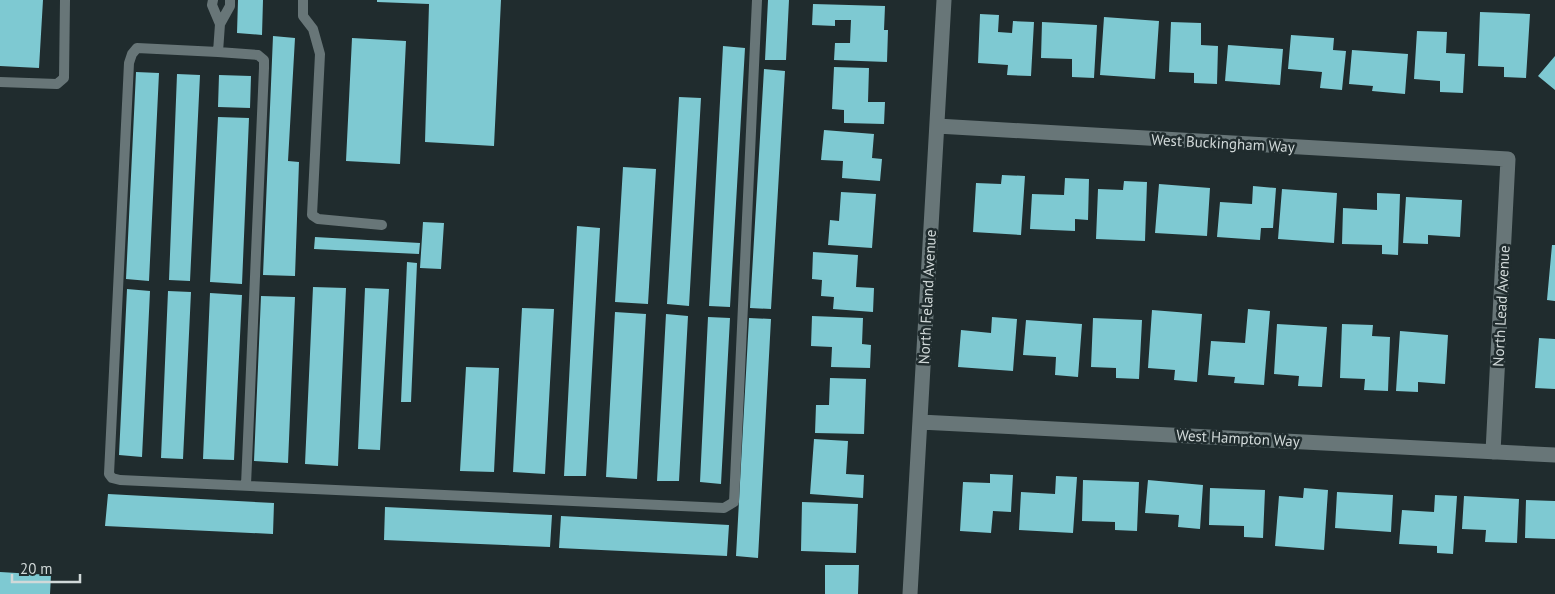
<svg xmlns="http://www.w3.org/2000/svg" width="1555" height="594" viewBox="0 0 1555 594" font-family="'PT Sans',sans-serif">
  <style>
    .building { fill: #7ec9d2 }
    .lines { fill: none; stroke-linecap: round; stroke-linejoin: round }
    .service { stroke: #687678; stroke-width: 10 }
    .minor { stroke: #687678; stroke-width: 15 }
    .labels { text-anchor: middle; dominant-baseline: central; stroke-width: 5; stroke-linejoin: round; paint-order: stroke }
    .street-label { font-size: 15px; fill: #d1d9d9; stroke: #202c2e }
  </style>
  <rect width="100%" height="100%" fill="#202c2e"/>
  <!-- building -->
  <path class="building" d="M0,0H43L39,68L0,66Z
    M238,0H263L262,35L237,33Z
    M377,0H501L494,146L425,142L429,4L377,2Z
    M768,0H789L786,60H765Z
    M813,4L885,6L884,30H888L887,62L834,60L835,43H850L851,20H835V26L812,25Z
    M1480,12L1530,14L1526,78L1504,77V67L1478,66Z
    M980,14L999,15L998,32L1012,33L1013,21L1034,22L1031,76L1007,75L1008,65L978,63Z
    M1104,17L1159,21L1155,79L1100,75Z
    M1042,22L1097,25L1094,78L1072,77V59L1041,58Z
    M1171,22L1201,23V45L1218,46L1217,84L1194,83V73L1169,72Z
    M1417,31L1447,32L1446,53L1465,54L1463,93L1440,92V81L1414,79Z
    M1291,35L1334,38L1333,50L1346,51L1342,90L1320,88L1322,72L1288,69Z
    M273,36L295,38L288,161L299,162L295,276L263,275Z
    M352,38L406,41L400,164L346,161Z
    M1228,45L1283,49L1280,85L1225,81Z
    M723,46L745,48L730,307L709,306Z
    M1352,50L1408,54L1405,94L1372,91L1373,86L1349,84Z
    M1555,56V90L1538,76Z
    M834,67L869,68L868,102H885L884,124L844,123V110L832,109Z
    M764,69L785,71L771,309L750,308Z
    M136,72L159,73L149,281L126,279Z
    M177,74L200,75L190,281L169,280Z
    M219,75L251,76L250,108L218,107Z
    M679,97L701,98L689,306L667,304Z
    M218,117L249,118L242,284L210,282Z
    M824,130L874,134L872,158L882,159L880,181L842,178L843,161L821,160Z
    M623,167L656,169L648,304L615,302Z
    M1002,175L1025,176L1021,235L973,232L976,183L1001,184Z
    M1065,178L1089,179L1088,220L1075,219V231L1030,229L1032,194L1064,195Z
    M1124,181L1147,182L1145,241L1096,239L1098,189L1123,190Z
    M1159,184L1210,188L1207,236L1155,233Z
    M1253,186L1276,188L1273,228H1261L1260,240L1217,237L1220,202L1252,204Z
    M1282,189L1337,193L1334,243L1278,239Z
    M841,192L876,194L872,248L828,245L830,220L839,221Z
    M1377,193L1400,194L1398,255L1382,254V245L1342,244L1343,208L1377,210Z
    M1406,197L1462,200L1460,237L1428,235V244L1403,243Z
    M423,222L444,223L441,269L420,268Z
    M577,226L600,228L586,476H564Z
    M315,237L420,243L419,254L314,249Z
    M1552,245H1555V301L1547,300Z
    M813,252L858,255L856,287L874,288L873,312L833,309L834,297L821,296L822,280L812,279Z
    M407,262L417,263L411,402H401Z
    M313,287L346,288L338,466L305,464Z
    M365,288L389,289L380,450L358,449Z
    M127,289L150,291L142,457L119,455Z
    M168,291L191,292L183,459L161,458Z
    M210,293L242,295L234,460L203,459Z
    M261,296L295,297L288,463L254,461Z
    M522,308L554,309L545,474L513,472Z
    M1248,309L1270,311L1264,385L1234,383L1235,377L1208,375L1211,341L1245,343Z
    M1152,310L1202,314L1197,382L1174,380L1175,370L1148,368Z
    M615,312L646,314L637,479L606,477Z
    M666,314L688,316L679,481H657Z
    M812,316L863,318L862,344L871,345L870,368L831,367L832,347L811,346Z
    M708,317L730,318L721,484L700,482Z
    M992,317L1017,319L1013,371L958,367L961,330L991,333Z
    M749,318L771,319L758,558L736,556Z
    M1093,318L1142,320L1139,379L1116,378V368L1091,367Z
    M1026,320L1082,324L1078,377L1055,375L1056,357L1023,355Z
    M1277,324L1327,327L1322,387L1298,386L1299,376L1274,374Z
    M1342,324L1373,325L1372,336L1390,337L1388,391L1364,390L1365,379L1340,378Z
    M1400,331L1448,335L1445,384L1418,382V392L1396,391Z
    M1539,338L1555,339V389L1535,388Z
    M466,367L499,368L494,472L460,471Z
    M830,378L866,379L864,434L815,433L816,405H829Z
    M814,439L848,441L846,474L864,475L863,498L810,494Z
    M990,474L1013,475L1011,512L993,511L991,533L960,531L963,482L990,483Z
    M1056,476L1077,477L1073,533L1019,530L1021,492L1055,494Z
    M1083,480L1139,482L1137,531L1115,530V522L1082,521Z
    M1148,480L1203,485L1200,529L1178,527L1179,515L1145,513Z
    M1210,488L1265,490L1263,538L1244,537V526L1209,525Z
    M1304,488L1328,490L1324,550L1275,546L1279,496L1303,498Z
    M1337,492L1393,495L1391,532L1335,528Z
    M108,494L274,503L273,534L105,526Z
    M1435,495L1457,496L1453,554L1437,553V546L1399,544L1402,510L1434,512Z
    M1464,496L1519,499L1517,543L1485,542L1486,530L1462,529Z
    M1526,500L1555,501V539L1525,538Z
    M802,502L858,504L856,553L801,551Z
    M385,507L552,515L550,547L384,540Z
    M561,516L729,525L727,556L559,548Z
    M825,565H859L858,594H825Z
    M0,572L51,575L50,594H0Z"/>
  <g class="lines">
    <!-- service -->
    <path class="service" d="M213,0L212,5L220,24L230,6V0
      M303,0V16L313,29L320,54L312,215L318,219L382,225
      M220,24L218,52L137,48L132,54L129,63L109,474L112,478L120,480L724,508L734,502L757,0
      M218,52L258,55L264,60V68L246,485
      M0,82L57,84L64,78L65,0"/>
    <!-- minor -->
    <path class="minor" d="M937,126L1508,159L1493,452
      M920,422L1555,455
      M910,594L944,0"/>
  </g>
  <g class="labels">
    <!-- street labels -->
    <g class="street-label">
      <text transform="translate(1223 143) rotate(3)">West Buckingham Way</text>
      <text transform="translate(927 297) rotate(-87)">North Feland Avenue</text>
      <text transform="translate(1501 306) rotate(-87)">North Lead Avenue</text>
      <text transform="translate(1238 438) rotate(3)">West Hampton Way</text>
    </g>
  </g>
  <!-- scale -->
  <path d="M12 574v8h68v-8" fill="none" stroke="#d1d9d9" stroke-width="2.5"/>
  <text x="20" y="574" font-size="15" fill="#d1d9d9" stroke="#202c2e" stroke-width="4" paint-order="stroke">20 m</text>
</svg>
